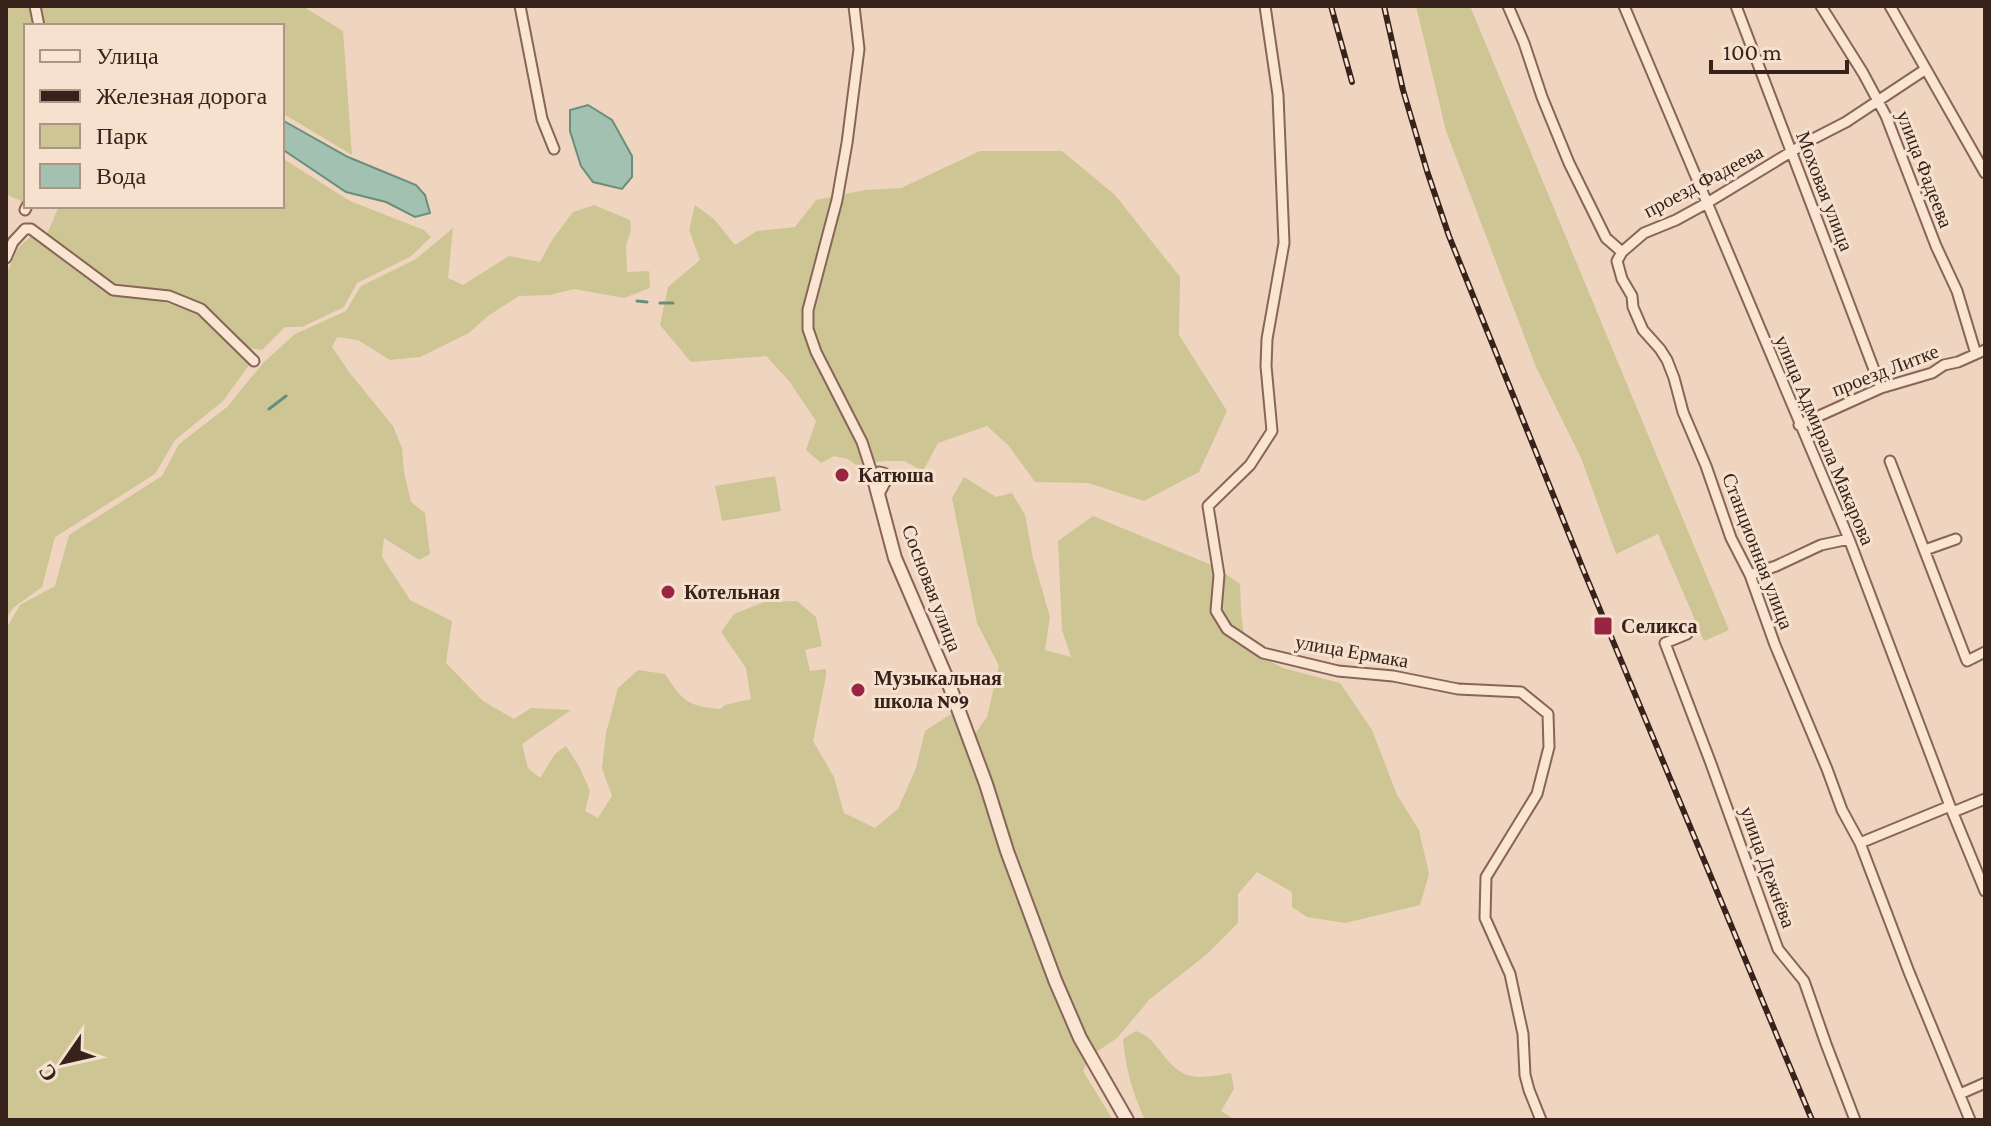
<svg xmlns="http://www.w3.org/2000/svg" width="1991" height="1126" viewBox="0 0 1991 1126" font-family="'Crimson Pro',serif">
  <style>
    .green { fill: #cdc593 }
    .water { fill: #a2c1b0; stroke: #698f7c; stroke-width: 2 }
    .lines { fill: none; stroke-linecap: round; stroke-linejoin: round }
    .stream { stroke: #698f7c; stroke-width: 3 }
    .minor-casing { stroke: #886557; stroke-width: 13 }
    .tertiary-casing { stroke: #886557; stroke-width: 16 }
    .minor { stroke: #fae4d2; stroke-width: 9 }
    .tertiary { stroke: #fae4d2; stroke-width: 12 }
    .rail-casing { stroke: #37221c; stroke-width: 6 }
    .rail { stroke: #f6e1cf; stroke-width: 3; stroke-dasharray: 9; stroke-linecap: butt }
    .poi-dot { fill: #992543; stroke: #f6e1cf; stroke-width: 3 }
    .labels { text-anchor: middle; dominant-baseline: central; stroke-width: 6; stroke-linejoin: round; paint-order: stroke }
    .street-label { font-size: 20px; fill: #37221c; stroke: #f6e1cf }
    .poi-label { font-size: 20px; font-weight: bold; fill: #37221c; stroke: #f6e1cf; text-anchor: start }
  </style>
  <rect width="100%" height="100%" fill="#efd5bf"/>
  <!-- green -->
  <path class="green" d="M6,6H29L34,26H26V195L23,202L8,195L6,197Z
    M41,6H307V9L343,31L352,155L282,113V26H45Z
    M1416,6H1470L1729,630L1704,641L1658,534L1616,554L1581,458L1536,367L1446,131Z
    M980,151H1062L1115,195L1180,277L1179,335L1227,411L1199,472L1144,501L1088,483L1035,482L1009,446L987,426L938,443L923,471L904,461H885L856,465L848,459L834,456L821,463L806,450L816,421L789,381L766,356L691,362L660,325L668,287L700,260L689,230L695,205L714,219L735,245L757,231L795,227L816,200L865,190L901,188Z
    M282,158L350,201L424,230L431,237L410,257L357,283L344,307L302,327H285L262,350L247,348L204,307L165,290L111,283L47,234L59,206H282Z
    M594,205L630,220L631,231L626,245L627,272L649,271L650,288L624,298L574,289L550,295L519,296L488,316L469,333L420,357L390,360L358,340L337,337L332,347L349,372L393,426L402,448L404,472L411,502L425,513L430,554L419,560L384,538L382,557L410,600L452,621L446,663L483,701L514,719L531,708L571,710L522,744L528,768L540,778L555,754L566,746L580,768L590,791L585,811L598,818L612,796L602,768L606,733L618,688L638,670L665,674C683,701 687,706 720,709L725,705L751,699L746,668L721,632L734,614L764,602L797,601L816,617L822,646L805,650L810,671L826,669V676L813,741L834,777L844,813L875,828L898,809L916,768L925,731L951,714L963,727L974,735L987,717L999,666L977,623L952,498L964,477L996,497L1012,493L1025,515L1033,558L1050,617L1045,650L1071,657L1062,630L1058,541L1093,516L1214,566L1240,584L1241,613L1246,649L1283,668L1340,683L1372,730L1397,795L1419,830L1429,874L1420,905L1345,923L1307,917L1292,907V892L1257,872L1238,894V923L1207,954L1150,999L1117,1038L1089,1057L1083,1071L1113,1120H6V629L20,605L55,586L69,535L162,476L179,444L227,407L264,362L295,334L346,311L361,286L416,259L453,228L448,278L463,285L509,256L540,262L552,240L573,212Z
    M31,236L103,291L167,303L200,314L250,364L223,401L175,440L155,474L55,537L42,587L13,608L6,619V275L18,248Z
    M775,476L781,511L722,521L715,486Z
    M1136,1031C1151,1037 1151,1040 1161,1052C1183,1082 1197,1079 1231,1073L1234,1089L1221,1111L1235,1120H1145C1132,1091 1126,1071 1123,1039Z"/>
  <!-- water -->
  <path class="water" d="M588,105L612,120L632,156V177L622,189L593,182L581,166L570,131V110Z
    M282,120L348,157L416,185L425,195L430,213L415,217L386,202L346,192L282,149Z"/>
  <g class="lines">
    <!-- stream -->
    <path class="stream" d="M637,301L647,302
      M660,303H673
      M269,409L286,396"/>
    <!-- minor casing -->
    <g class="minor-casing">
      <path id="minor" d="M35,6L39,26
        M520,6L542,119L554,149
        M854,6L859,49L847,143L837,200L808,310V329L816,352L862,442L874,479L875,475L879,472L884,473L887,479L879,494
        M1265,6L1278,95L1284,243L1267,339L1266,366L1272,431L1250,465L1208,506L1219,575L1216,611L1227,629L1263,653L1338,671L1393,676L1458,689L1521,692L1548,714L1549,747L1537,794L1486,877L1485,918L1510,974L1523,1034L1525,1075L1529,1090L1541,1120
        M1508,6L1524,43L1542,97L1569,163L1606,238L1622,252L1617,261L1622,279L1632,296L1633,307L1639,321L1643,330L1660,349L1667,360L1674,378L1683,412L1706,466L1731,538L1750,575L1775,645L1827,769L1842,810L1860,843L1909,972L1970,1120
        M1624,6L1849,539L1950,806L1985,891
        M1736,6L1881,388
        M1821,6L1863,73L1886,116L1936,246L1957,291L1976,354
        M1890,6L1985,173
        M25,210L27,206
        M1622,252L1644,233L1676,220L1707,203L1809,141L1846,122L1926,69
        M6,258L13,242L25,229H31L113,290L169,296L201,309L254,361
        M1799,425L1881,388L1932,373L1944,365L1958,362L1985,350
        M1890,461L1967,661L1985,652
        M1925,550L1956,539
        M1750,575L1776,566L1821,545L1849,539
        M1687,634L1665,643L1710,761L1778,949L1804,981L1826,1044L1855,1120
        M1953,812L1985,799
        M1860,843L1950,806
        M1960,1094L1985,1083"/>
    </g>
    <!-- tertiary casing -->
    <g class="tertiary-casing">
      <path id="tertiary" d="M874,479L895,558L947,679L986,784L1007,851L1055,980L1080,1038L1127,1120"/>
    </g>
    <!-- minor -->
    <use href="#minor" class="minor"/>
    <!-- tertiary -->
    <use href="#tertiary" class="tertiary"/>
    <!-- rail casing -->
    <g class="rail-casing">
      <path id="rail" d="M1331,6L1352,82
        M1384,6L1403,90L1427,171L1449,236L1583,569L1812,1120"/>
    </g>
    <!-- rail -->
    <use href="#rail" class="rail"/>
  </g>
  <!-- markers -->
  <g class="poi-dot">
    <circle cx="842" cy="475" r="8"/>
    <circle cx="668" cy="592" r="8"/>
    <rect x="1593" y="616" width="20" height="20" rx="4"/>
    <circle cx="858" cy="690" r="8"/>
  </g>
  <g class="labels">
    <!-- street labels -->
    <g class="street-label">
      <text transform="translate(1925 169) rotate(69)">улица Фадеева</text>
      <text transform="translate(1703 181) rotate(-28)">проезд Фадеева</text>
      <text transform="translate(1825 191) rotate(69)">Моховая улица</text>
      <text transform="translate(1885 370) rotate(-21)">проезд Литке</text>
      <text transform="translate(1825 440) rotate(67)">улица Адмирала Макарова</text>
      <text transform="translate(1758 551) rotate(69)">Станционная улица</text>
      <text transform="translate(932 588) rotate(69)">Сосновая улица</text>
      <text transform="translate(1352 651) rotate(10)">улица Ермака</text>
      <text transform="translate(1768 867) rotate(70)">улица Дежнёва</text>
    </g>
    <!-- poi labels -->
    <g class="poi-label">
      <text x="858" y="475">Катюша</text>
      <text x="684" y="592">Котельная</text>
      <text x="1621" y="626">Селикса</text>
      <text x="874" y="678">Музыкальная<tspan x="874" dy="23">школа №9</tspan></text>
    </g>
  </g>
  <!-- border -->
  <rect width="1991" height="1126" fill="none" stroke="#37221c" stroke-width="16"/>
  <!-- legend -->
  <rect x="24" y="24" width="260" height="184" fill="#f6e1cf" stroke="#aa9587" stroke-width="2"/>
  <rect x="40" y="50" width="40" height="12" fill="#fae4d2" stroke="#aa9587" stroke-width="2"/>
  <text x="96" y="64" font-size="24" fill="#37221c">Улица</text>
  <rect x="40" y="90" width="40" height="12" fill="#37221c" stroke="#aa9587" stroke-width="2"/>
  <text x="96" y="104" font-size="24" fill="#37221c">Железная дорога</text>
  <rect x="40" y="124" width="40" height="24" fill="#cdc593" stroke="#aa9587" stroke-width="2"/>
  <text x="96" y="144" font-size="24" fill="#37221c">Парк</text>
  <rect x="40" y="164" width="40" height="24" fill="#a2c1b0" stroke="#aa9587" stroke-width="2"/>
  <text x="96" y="184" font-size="24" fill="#37221c">Вода</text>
  <!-- north arrow -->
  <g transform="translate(64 1062) rotate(236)" stroke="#f6e1cf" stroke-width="6" paint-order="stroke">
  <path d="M0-6L14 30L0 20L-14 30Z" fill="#37221c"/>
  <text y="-12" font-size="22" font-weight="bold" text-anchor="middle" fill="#37221c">С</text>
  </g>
  <!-- scale -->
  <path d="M1711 60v12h136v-12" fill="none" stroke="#37221c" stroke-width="4"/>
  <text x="1723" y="60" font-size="24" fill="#37221c" stroke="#f6e1cf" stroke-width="6" paint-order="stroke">100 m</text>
</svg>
